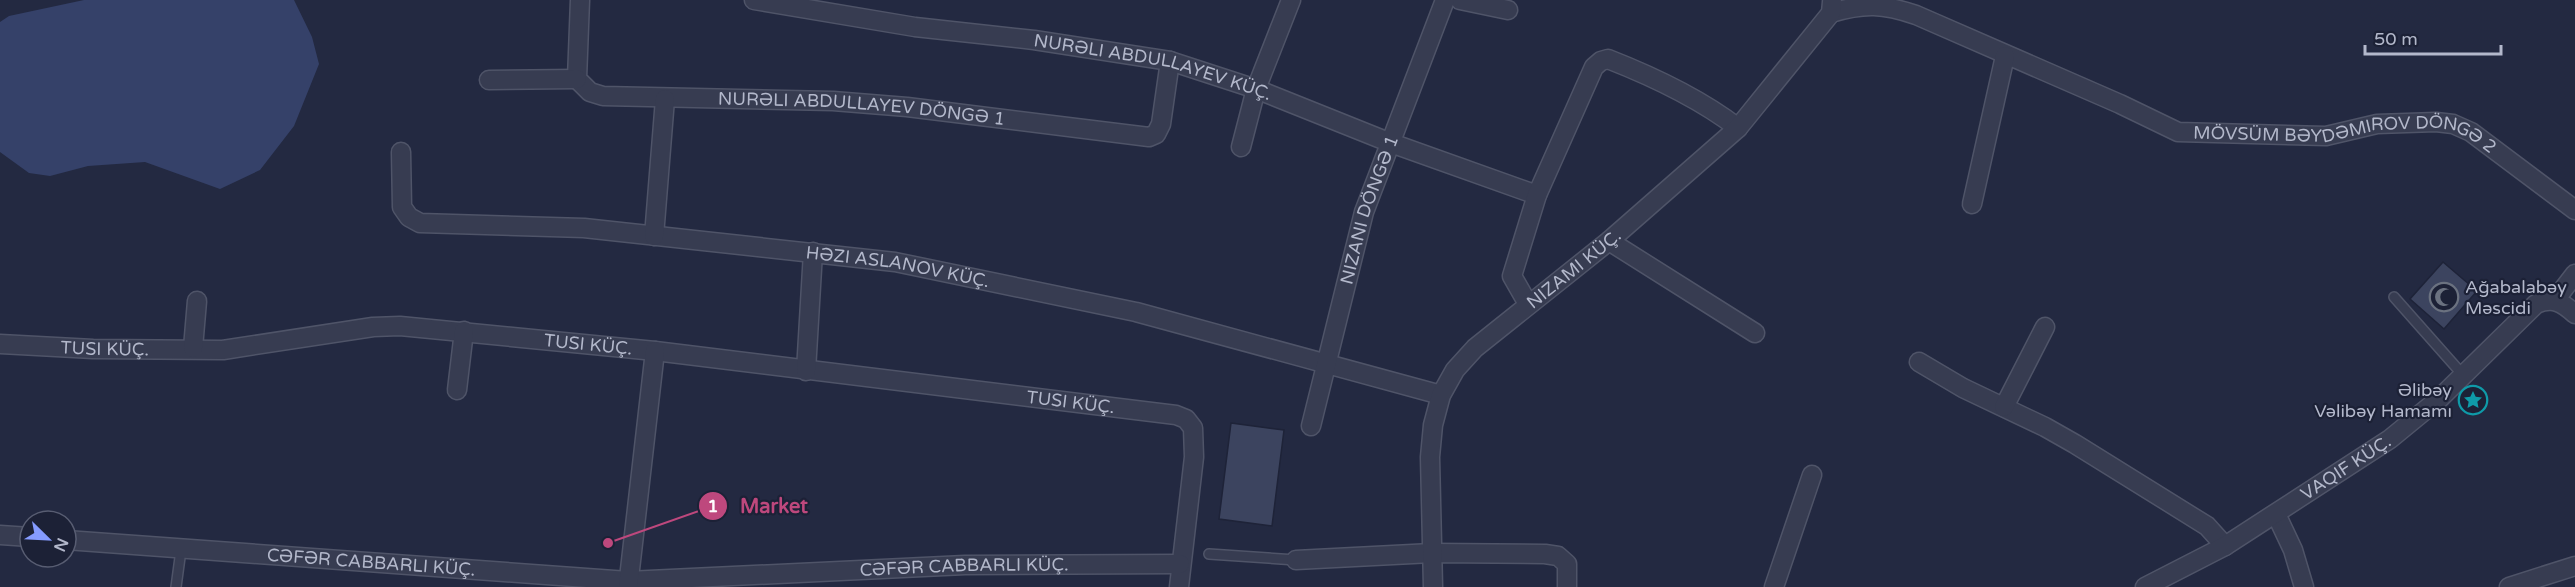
<svg xmlns="http://www.w3.org/2000/svg" width="2575" height="587" viewBox="0 0 2575 587" font-family="'Varela Round',sans-serif">
  <style>
    .water { fill: #354169 }
    .building { fill: #3c445f; stroke: #1e2338; stroke-width: 1.5 }
    .lines { fill: none; stroke-linecap: round; stroke-linejoin: round }
    .service-casing { stroke: #4f5468; stroke-width: 12 }
    .minor-casing { stroke: #4f5468; stroke-width: 21 }
    .service { stroke: #373c51; stroke-width: 9 }
    .minor { stroke: #373c51; stroke-width: 18 }
    .labels { text-anchor: middle; dominant-baseline: central; stroke-width: 4.5; stroke-linejoin: round; paint-order: stroke }
    .street-label { font-size: 18px; fill: #b3b8cb; stroke: #1c2136 }
    .poi-label { font-size: 18px; fill: #b3b8cb; stroke: #1c2136; text-anchor: start }
    .leader { fill: none; stroke: #be487d; stroke-width: 2 }
    .callout-dot { fill: #be487d; stroke: #1c2136; stroke-width: 2 }
    .mark-label { font-size: 18px; text-anchor: middle; font-weight: bold; fill: #fff }
    .callout-label { font-size: 20px; text-anchor: middle; font-weight: bold; fill: #be487d; stroke: #1c2136; stroke-width: 4.5; stroke-linejoin: round; paint-order: stroke }
  </style>
  <rect width="100%" height="100%" fill="#232941"/>
  <!-- water -->
  <path class="water" d="M84,0H294L312,37L319,64L294,126L260,170L220,189L145,162L88,166L50,176L29,173L0,152V22L9,16Z"/>
  <!-- building -->
  <path class="building" d="M2443,262L2477,291L2444,329L2410,299Z
    M1231,423L1284,430L1272,526L1219,519Z"/>
  <g class="lines">
    <!-- service casing -->
    <g class="service-casing">
      <path id="service" d="M2394,297L2463,375
        M1209,554L1296,560
        M176,587L181,550"/>
    </g>
    <!-- minor casing -->
    <g class="minor-casing">
      <g id="minor">
        <path id="s1" d="M580,0L577,79L590,92L603,96L833,101L907,107L1149,137L1156,134L1161,124L1170,61"/>
        <path id="s2" d="M754,0L915,27L1034,40L1170,61L1256,89L1391,143L1537,195"/>
        <path d="M1460,0L1508,10"/>
        <path id="s3" d="M1831,13C1865,3 1883,4 1916,15L2120,104L2178,132L2326,136L2377,124L2436,122L2453,124L2471,132L2575,210"/>
        <path d="M489,80L577,79"/>
        <path d="M1241,147L1256,89L1291,0"/>
        <path id="s4" d="M401,152L402,207L409,217L420,223L584,228L895,262L1136,312L1441,395"/>
        <path d="M1972,204L2005,56"/>
        <path d="M654,236L665,99"/>
        <path d="M1609,241L1755,333"/>
        <path d="M2555,300L2575,274"/>
        <path d="M1528,304L1512,276L1537,195L1594,67L1601,61L1608,59C1654,77 1699,98 1738,128"/>
        <path id="s5" d="M0,344L93,349L223,350L373,327L400,326L655,351L1176,415L1186,419L1193,428L1194,457L1179,587"/>
        <path d="M193,348L197,301"/>
        <path d="M1919,362L1963,388L2045,427L2075,444L2207,526L2225,546"/>
        <path d="M806,371L813,252"/>
        <path d="M457,390L464,331"/>
        <path d="M2004,407L2045,327"/>
        <path id="s6" d="M1311,426L1364,212L1445,0"/>
        <path d="M2276,514L2293,550L2304,587"/>
        <path d="M0,535L30,537"/>
        <path id="s7" d="M66,540L628,581L965,565L1180,564"/>
        <path d="M1296,560L1432,553L1545,554L1558,556L1567,564V587"/>
        <path d="M628,587L655,351"/>
        <path id="s8" d="M1433,587L1430,457L1433,425L1441,395L1455,370L1475,348L1609,241L1738,128L1831,13L1832,2"/>
        <path d="M1774,587L1812,475"/>
        <path id="s9" d="M2145,587L2225,546L2390,439L2440,398L2536,304C2553,297 2562,302 2575,314"/>
        <path d="M2509,587L2575,566"/>
      </g>
    </g>
    <!-- service -->
    <use href="#service" class="service"/>
    <!-- minor -->
    <use href="#minor" class="minor"/>
  </g>
  <!-- icons -->
  <defs>
    <g id="mosque-ring" transform="scale(1.5)"><circle r="9.5" fill="#1c2136" stroke="#6b7280" stroke-width="1.5"/><path d="M3.5-4.9A6 6 0 1 0 3.5 4.9A5 5 0 1 1 3.5-4.9Z" fill="#6b7280"/></g>
    <g id="sight-ring" transform="scale(1.5)"><circle r="9.5" fill="#1c2136" stroke="#0f9aa8" stroke-width="1.5"/><path d="M0-6L1.8-2.2L6-1.7L2.9 1.2L3.7 5.4L0 3.3L-3.7 5.4L-2.9 1.2L-6-1.7L-1.8-2.2Z" fill="#0f9aa8"/></g>
  </defs>
  <g fill-rule="evenodd">
    <use href="#mosque-ring" x="2444" y="297"/>
    <use href="#sight-ring" x="2473" y="400"/>
  </g>
  <g class="labels">
    <!-- street labels -->
    <g class="street-label">
      <text stroke="none"><textPath href="#s2" startOffset="405">NURƏLI ABDULLAYEV KÜÇ.</textPath></text>
      <text stroke="none"><textPath href="#s1" startOffset="370">NURƏLI ABDULLAYEV DÖNGƏ 1</textPath></text>
      <text stroke="none"><textPath href="#s3" startOffset="544">MÖVSÜM BƏYDƏMIROV DÖNGƏ 2</textPath></text>
      <text stroke="none"><textPath href="#s6" startOffset="224">NIZANI DÖNGƏ 1</textPath></text>
      <text stroke="none"><textPath href="#s4" startOffset="560">HƏZI ASLANOV KÜÇ.</textPath></text>
      <text stroke="none"><textPath href="#s8" startOffset="378">NIZAMI KÜÇ.</textPath></text>
      <text stroke="none"><textPath href="#s5" startOffset="591">TUSI KÜÇ.</textPath></text>
      <text stroke="none"><textPath href="#s5" startOffset="105">TUSI KÜÇ.</textPath></text>
      <text stroke="none"><textPath href="#s5" startOffset="1077">TUSI KÜÇ.</textPath></text>
      <text stroke="none"><textPath href="#s9" startOffset="234">VAQIF KÜÇ.</textPath></text>
      <text stroke="none"><textPath href="#s7" startOffset="306">CƏFƏR CABBARLI KÜÇ.</textPath></text>
      <text stroke="none"><textPath href="#s7" startOffset="900">CƏFƏR CABBARLI KÜÇ.</textPath></text>
    </g>
    <!-- poi labels -->
    <g class="poi-label">
      <text x="2465" y="287">Ağabalabəy<tspan x="2465" dy="21">Məscidi</tspan></text>
      <text x="2452" y="390" text-anchor="end">Əlibəy<tspan x="2452" dy="21">Vəlibəy Hamamı</tspan></text>
    </g>
  </g>
  <!-- callouts -->
  <path class="leader" d="M608 543L713 506"/>
  <g class="callout-dot">
    <circle cx="608" cy="543" r="6"/>
    <circle cx="713" cy="506" r="15"/>
  </g>
  <g class="mark-label">
    <text x="713" y="512">1</text>
  </g>
  <g class="callout-label">
    <text x="774" y="513">Market</text>
  </g>
  <!-- north arrow -->
  <g transform="translate(48 539) rotate(114)"><circle r="28" fill="#1c2136" stroke="#585d72" stroke-width="1.5"/>
  <path d="M0-4.5L10 22L0 15L-10 22Z" fill="#859bff"/>
  <text y="-9" font-size="16" font-weight="bold" text-anchor="middle" fill="#b3b8cb">N</text>
  </g>
  <!-- scale -->
  <path d="M2365 45v9h136v-9" fill="none" stroke="#b3b8cb" stroke-width="3"/>
  <text x="2374" y="45" font-size="18" fill="#b3b8cb" stroke="#1c2136" stroke-width="4.5" paint-order="stroke">50 m</text>
</svg>
